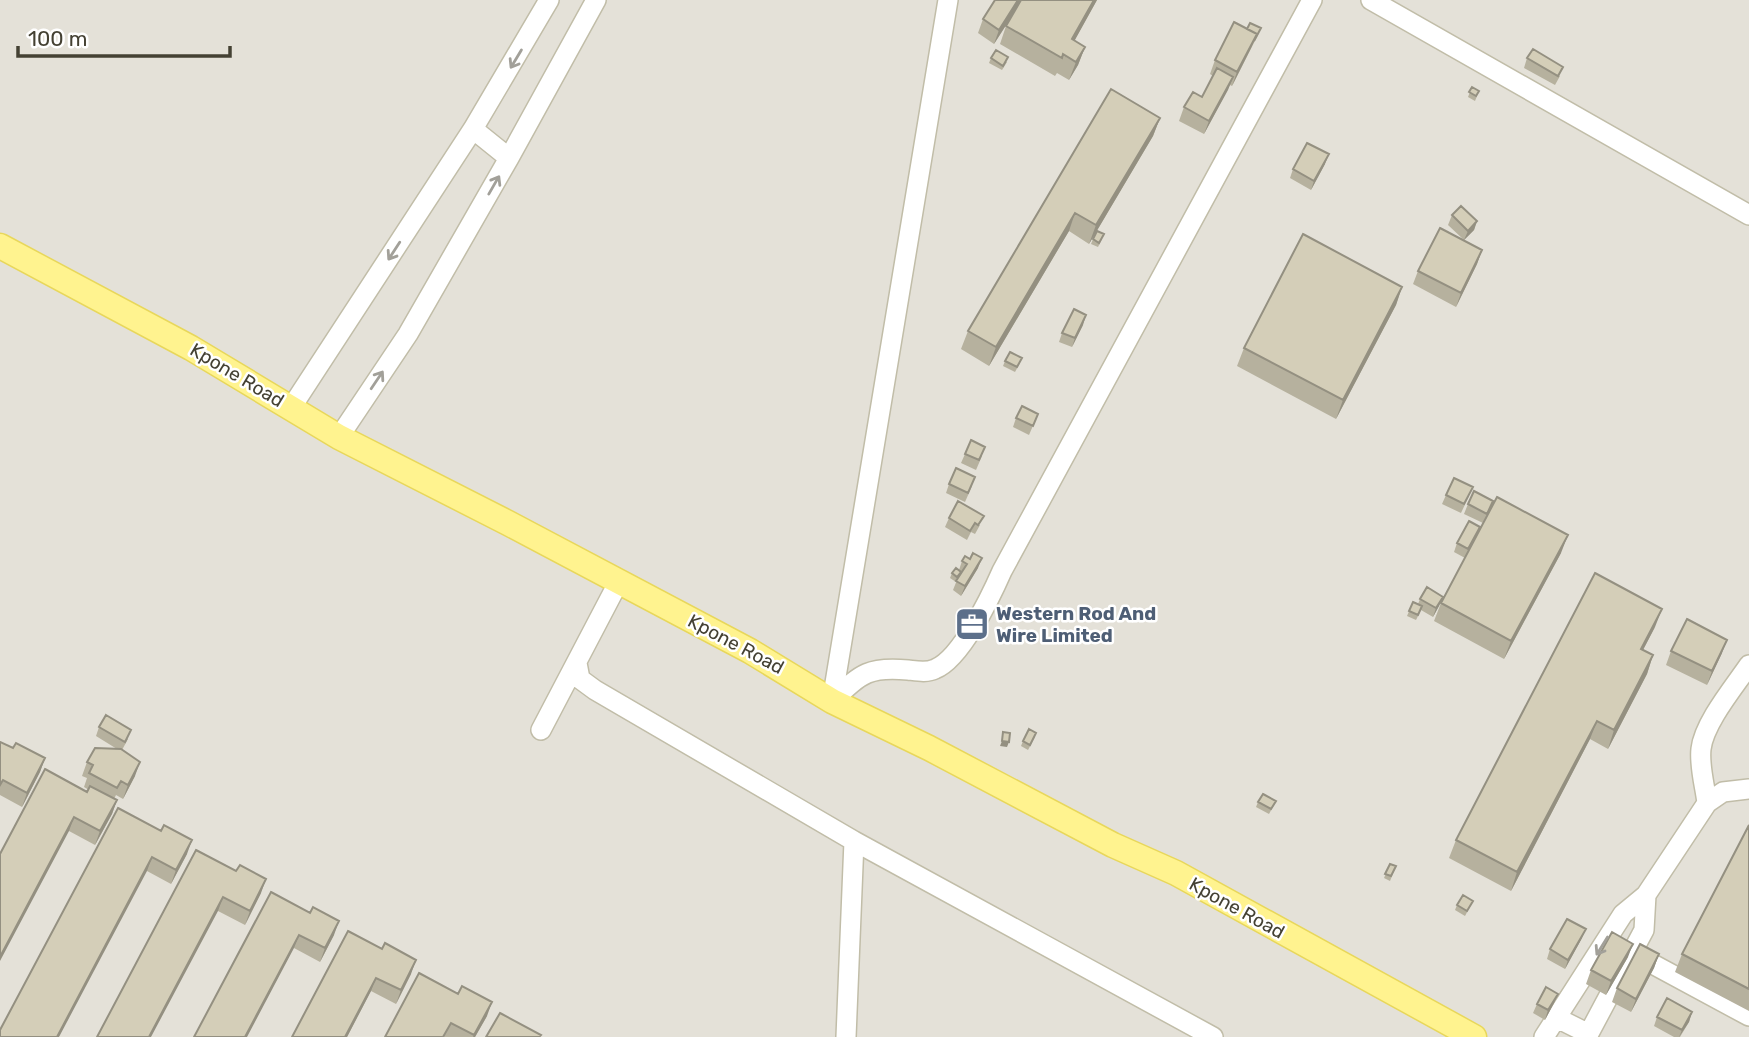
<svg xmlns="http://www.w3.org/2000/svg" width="1749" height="1037" viewBox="0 0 1749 1037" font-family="Rubik,sans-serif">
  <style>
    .industrial { fill: #e4e1d8 }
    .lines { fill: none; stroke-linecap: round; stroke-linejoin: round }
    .minor-casing { stroke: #c1bda8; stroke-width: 22 }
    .major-casing { stroke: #e8d75b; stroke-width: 27 }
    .minor { stroke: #fff; stroke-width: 19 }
    .major { stroke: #fff38f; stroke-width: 24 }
    .wall { fill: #b6b19e }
    .shaded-wall { fill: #949081 }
    .building { fill: #d4ceb8; stroke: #949081; stroke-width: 2 }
    .oneway { stroke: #a2a099 }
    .labels { text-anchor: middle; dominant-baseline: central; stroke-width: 5; stroke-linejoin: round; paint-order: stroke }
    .street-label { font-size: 19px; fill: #444133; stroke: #fff }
    .service-label { font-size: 19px; font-weight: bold; fill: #4e5e75; stroke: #fff; text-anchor: start }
  </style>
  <rect width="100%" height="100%" fill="#f2f0e3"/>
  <!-- industrial -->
  <path class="industrial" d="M0,0H1749V1037H0Z"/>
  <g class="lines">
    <!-- minor casing -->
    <g class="minor-casing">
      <path id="minor" d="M1371,0L1749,215
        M473,129L509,158
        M291,408L473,129L549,0
        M339,437L408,334L509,158L596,0
        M577,663L580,679L595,690L854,841L1213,1037
        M832,701C861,674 868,666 908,670C917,671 927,673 935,669C961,659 991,596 1002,571L1312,0
        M832,701L948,0
        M541,730L618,583
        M1707,803C1705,786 1699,766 1701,749C1704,723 1734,687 1749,665
        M1634,954L1749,1016
        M1557,1018L1589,1034
        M846,1037L854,841
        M1544,1037L1623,914L1646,895L1707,803L1723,792L1749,789
        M1587,1037L1644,930L1646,895"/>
    </g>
    <!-- major casing -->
    <g class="major-casing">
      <path id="major" d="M0,246L191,348L339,437L508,523L750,651L832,701L929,748L1113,845L1176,873L1474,1037"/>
    </g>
    <!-- minor -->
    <use href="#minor" class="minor"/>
    <!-- major -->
    <use href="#major" class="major"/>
  </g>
  <!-- wall -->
  <path class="wall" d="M995,0H1097L1074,41L1085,47L1078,65L1069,80L1057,73L1055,76L1000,44L1006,26L1014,13L994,44L978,33L983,19Z
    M1247,29L1259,33L1232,86L1230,85L1204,134L1179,121L1184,107L1202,97L1213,76L1210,74L1215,60Z
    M991,58L1007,62L1002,70L989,63Z
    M1527,58L1560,76L1555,85L1524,68Z
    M1472,87L1479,91L1475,101L1468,97Z
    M1160,118L1153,136L1089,244L1069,231L989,366L961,349L968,331Z
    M1325,164L1311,190L1290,178L1293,169Z
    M1452,215L1477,221L1474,230L1464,240L1448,225Z
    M1093,239H1102L1098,247L1091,244Z
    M1482,250L1477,264L1456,307L1413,284L1418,271Z
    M1402,287L1396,305L1336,419L1237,366L1244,348Z
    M1083,325L1072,347L1059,342L1062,333Z
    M1005,361L1020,363L1015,372L1003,366Z
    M1038,414L1029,435L1013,427L1016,418Z
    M965,454L982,456L976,470L961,463Z
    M949,484L972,486L965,502L946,493Z
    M1446,495L1469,496L1461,513L1442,504Z
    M1468,504L1490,510L1483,523L1464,514Z
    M949,518L980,525L975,534L971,532L967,540L945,527Z
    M1480,527L1561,553L1504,659L1434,621L1441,603L1465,558L1454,552L1457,543Z
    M962,561L978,568L961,596L953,590L957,580L956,582L950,578L952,573L959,570Z
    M1443,597L1439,606L1433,617L1421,610L1416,620L1407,616L1413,602L1418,604L1420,599Z
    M1655,627L1643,650L1653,655L1647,674L1608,749L1590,739L1511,891L1449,858L1456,840Z
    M1671,651L1722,653L1707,685L1666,665Z
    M99,727L128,739L122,750L135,776L123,799L116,795L114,799L117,800L112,814L95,845L69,831L0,854L87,792L89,790L84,787L87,778L82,776L87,762L117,749L96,736Z
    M1035,737L1028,750L1021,746L1023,741Z
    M0,742L13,748L45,758L40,772L22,807L0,795Z
    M1258,802L1274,805L1269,814L1256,807Z
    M118,808L187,854L171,884L147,871Z
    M1749,825V1011L1675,972L1682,954Z
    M196,850L261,893L245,925L218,911Z
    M1390,864L1396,866L1390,881L1384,878Z
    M271,892L334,935L320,962L294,948Z
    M1473,901L1465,916L1455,910L1457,905Z
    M348,931L411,974L396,1004L371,991L347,1037H292Z
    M1582,938L1565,969L1547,959L1550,949Z
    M1659,954L1654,968L1631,1012L1612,1002L1617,988Z
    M1628,957L1606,995L1586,984L1591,970Z
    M1558,994L1554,1003L1545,1020L1533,1013L1537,1004Z
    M1692,1012L1689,1022L1680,1037H1674L1654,1026L1657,1017Z
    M487,1016L475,1037H385Z"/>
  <!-- shaded-wall -->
  <path class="shaded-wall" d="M1018,0H1022L994,44L999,30Z
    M1094,0H1097L1065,58L1072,39Z
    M1257,34L1251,48L1232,86L1237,72Z
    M1085,47L1078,65L1069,80L1076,62Z
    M1233,77L1228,90L1204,134L1209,121Z
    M1160,118L1153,136L1089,244L1096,225Z
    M1329,154L1325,164L1311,190L1314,181Z
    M1075,213L1069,231L989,366L996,347Z
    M1477,221L1474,230L1464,240L1468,231Z
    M1482,250L1477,264L1456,307L1461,293Z
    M1402,287L1396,305L1336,419L1343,400Z
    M1086,315L1083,325L1072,347L1075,338Z
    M1568,535L1561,553L1504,659L1511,641Z
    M982,558L978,568L961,596L965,586Z
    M1443,597L1439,606L1433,617L1436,608Z
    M1662,609L1655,627L1634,667L1641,649Z
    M1727,640L1722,653L1707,685L1712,671Z
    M1653,655L1647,674L1608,749L1614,730Z
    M1597,721L1590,739L1511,891L1517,872Z
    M1002,741L1009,742L1007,747L1000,746Z
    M45,758L40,772L22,807L27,793Z
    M140,762L135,776L123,799L128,785Z
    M117,800L112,814L95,845L100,831Z
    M74,817L69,831L0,961V957Z
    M192,840L187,854L171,884L176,870Z
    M152,857L147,871L59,1037H57Z
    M266,879L261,893L245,925L250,911Z
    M223,897L218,911L151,1037H149Z
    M339,921L334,935L320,962L325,948Z
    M1586,929L1582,938L1565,969L1568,960Z
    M299,935L294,948L247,1037H245Z
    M1633,944L1628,957L1606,995L1611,981Z
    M1659,954L1654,968L1631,1012L1636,999Z
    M416,960L411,974L396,1004L401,990Z
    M376,978L371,991L347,1037H345Z
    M1558,994L1554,1003L1545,1020L1548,1010Z
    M492,1002L487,1016L475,1037H473Z
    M1692,1012L1689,1022L1679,1037L1682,1030Z"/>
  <!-- building -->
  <path class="building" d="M995,0H1018L999,30L983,19Z
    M1021,0H1094L1072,39L1085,47L1076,62L1063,54L1062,58L1006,26Z
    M1234,22L1257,34L1237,72L1215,60Z
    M1250,23L1261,28L1254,41L1257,34L1247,29Z
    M1533,49L1563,67L1558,76L1527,58Z
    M996,50L1008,57L1003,66L991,58Z
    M1217,68L1233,77L1209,121L1184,107L1193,92L1202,97Z
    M1472,87L1479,91L1476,96L1469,92Z
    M1111,89L1160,118L1096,225L1075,213L996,347L968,331Z
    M1307,143L1329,154L1314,181L1293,169Z
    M1461,206L1477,221L1468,231L1452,215Z
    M1440,228L1482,250L1461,293L1418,271Z
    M1097,231L1104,234L1099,243L1093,239Z
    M1303,234L1402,287L1343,400L1244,348Z
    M1074,309L1086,315L1075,338L1062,333Z
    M1010,352L1022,358L1017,367L1005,361Z
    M1022,406L1038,414L1033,426L1016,418Z
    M971,440L985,447L979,460L965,454Z
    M956,468L975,477L968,493L949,484Z
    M1454,478L1473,487L1464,504L1446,495Z
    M1474,491L1493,501L1487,514L1468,504Z
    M1497,497L1568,535L1511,641L1441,603Z
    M958,501L984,516L978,525L975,523L970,531L949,518Z
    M1469,521L1480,527L1468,549L1457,543Z
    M973,553L982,558L965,586L956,581L967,564L962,561L965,556L970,559Z
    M956,568L961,572L957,577L952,573Z
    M1595,573L1662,609L1641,649L1653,655L1614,730L1597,721L1517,872L1456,840Z
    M1427,587L1443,597L1436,608L1420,599Z
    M1413,602L1422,606L1418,615L1409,611Z
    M1687,619L1727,640L1712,671L1671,651Z
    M106,715L131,730L125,742L99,727Z
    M1029,729L1036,733L1030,745L1023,741Z
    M1003,732L1010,733L1009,742L1002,741Z
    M0,742L13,748L16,743L45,758L27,793L3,780L0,785Z
    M95,748L121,749L140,762L128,785L121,781L117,788L89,773L93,765L87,762Z
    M45,769L87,792L90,786L117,800L100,831L74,817L0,957V854Z
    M1263,794L1276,801L1271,809L1258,802Z
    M118,808L161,831L164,825L192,840L176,870L152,857L57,1037H0V1030Z
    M1749,825V989L1682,954Z
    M196,850L236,871L240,865L266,879L250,911L223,897L149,1037H97Z
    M1390,864L1396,866L1391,876L1385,874Z
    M271,892L310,913L313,907L339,921L325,948L299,935L245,1037H194Z
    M1463,895L1473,901L1467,911L1457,905Z
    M1567,919L1586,929L1568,960L1550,949Z
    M348,931L382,949L385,943L416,960L401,990L376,978L345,1037H292Z
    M1612,932L1633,944L1611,981L1591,970Z
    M1640,944L1659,954L1636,999L1617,988Z
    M419,973L458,994L462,986L492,1002L474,1035L451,1023L443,1037H385Z
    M1546,987L1558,994L1548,1010L1537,1004Z
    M1667,998L1692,1012L1682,1030L1657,1017Z
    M500,1013L541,1035L539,1037H486Z"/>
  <!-- one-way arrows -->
  <defs><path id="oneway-shaft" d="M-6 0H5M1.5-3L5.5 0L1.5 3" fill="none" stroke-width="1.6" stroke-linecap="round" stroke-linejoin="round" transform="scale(1.75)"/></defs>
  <g class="oneway">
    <use href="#oneway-shaft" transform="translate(516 59) rotate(121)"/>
    <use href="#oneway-shaft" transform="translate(494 185) rotate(-60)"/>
    <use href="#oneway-shaft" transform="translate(394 251) rotate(123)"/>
    <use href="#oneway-shaft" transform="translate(377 380) rotate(-56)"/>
    <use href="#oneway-shaft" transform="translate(1602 946) rotate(122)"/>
  </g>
  <!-- icons -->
  <defs>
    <g id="office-square" transform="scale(1.75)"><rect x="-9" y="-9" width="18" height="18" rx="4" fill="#5c6f8a" stroke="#fff"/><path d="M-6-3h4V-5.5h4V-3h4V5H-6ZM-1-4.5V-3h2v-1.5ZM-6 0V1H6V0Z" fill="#fff"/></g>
  </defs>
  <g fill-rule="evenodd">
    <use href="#office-square" x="972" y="624"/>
  </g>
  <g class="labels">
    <!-- street labels -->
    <g class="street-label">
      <text transform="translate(237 375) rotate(31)">Kpone Road</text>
      <text transform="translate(736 644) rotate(28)">Kpone Road</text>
      <text transform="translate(1237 908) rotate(29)">Kpone Road</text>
    </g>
    <!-- service labels -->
    <g class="service-label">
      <text x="996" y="613">Western Rod And<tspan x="996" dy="22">Wire Limited</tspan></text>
    </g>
  </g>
  <!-- scale -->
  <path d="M18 46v10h212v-10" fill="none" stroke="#444133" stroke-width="3.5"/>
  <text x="28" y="46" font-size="21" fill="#444133" stroke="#ffffff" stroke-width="5" paint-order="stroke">100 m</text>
</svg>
